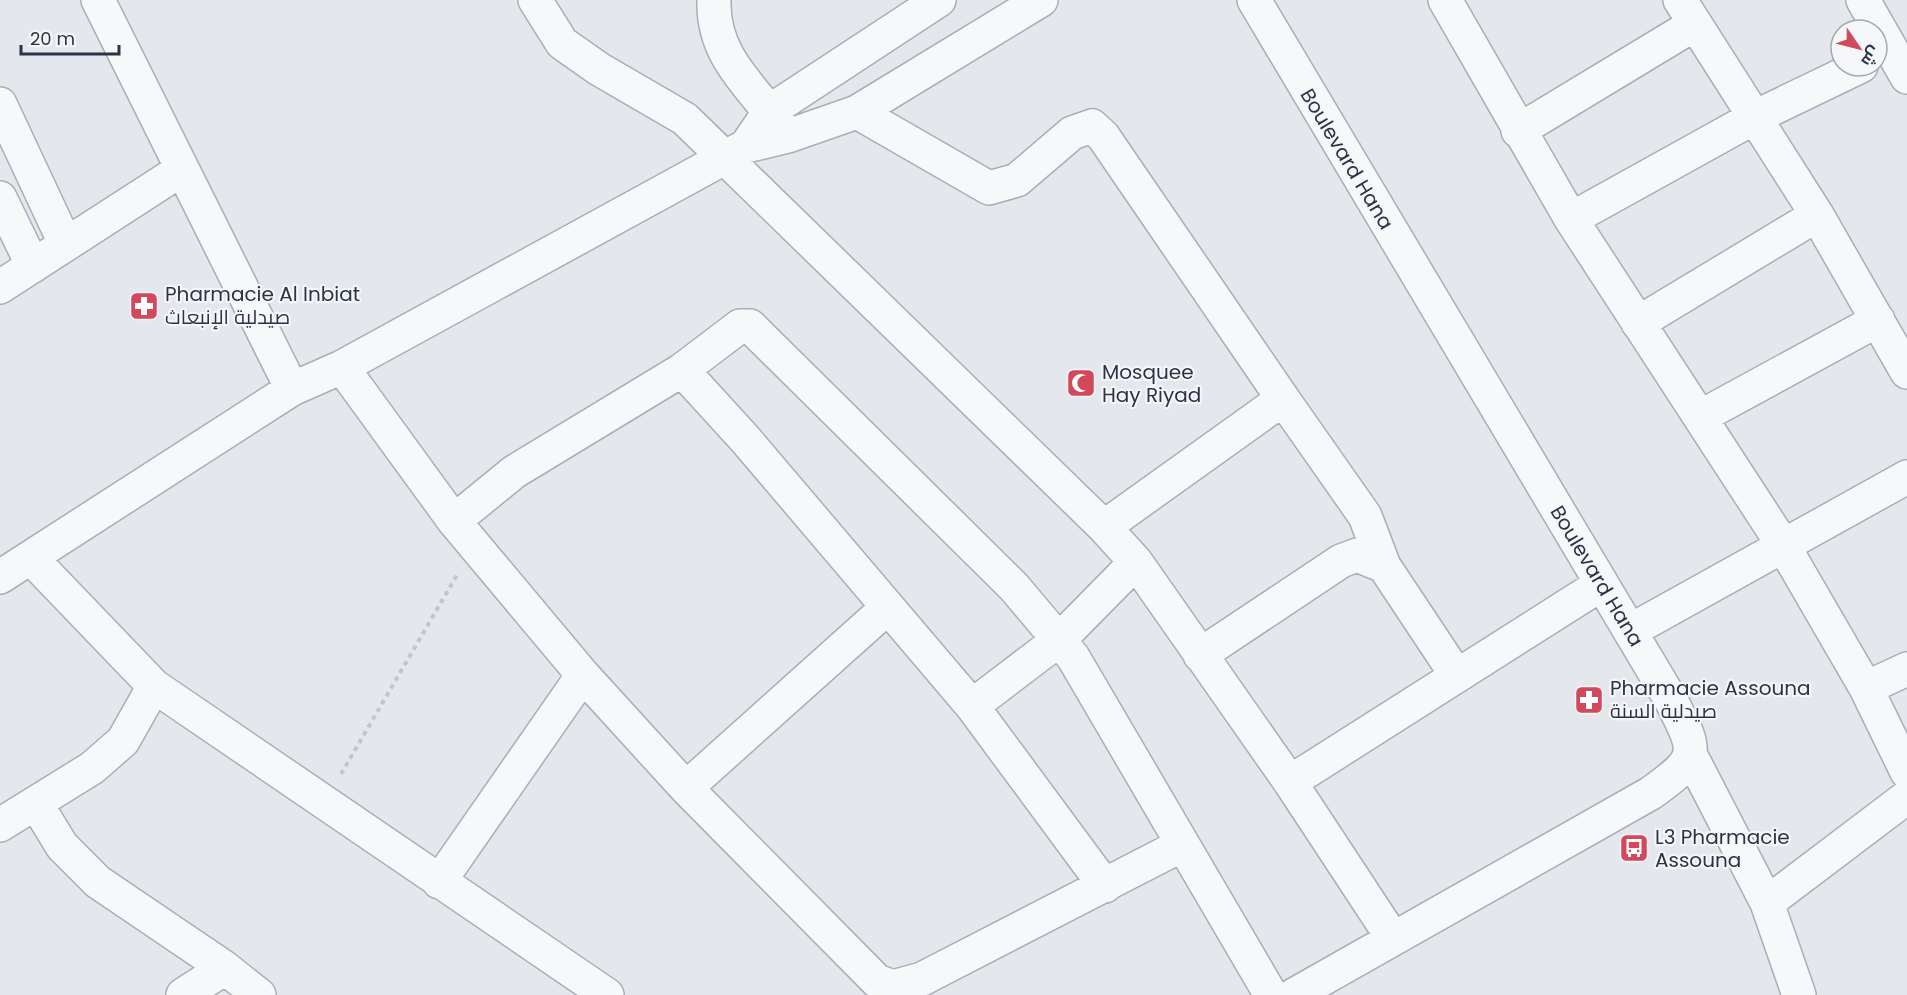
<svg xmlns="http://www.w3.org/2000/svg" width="1907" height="995" viewBox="0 0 1907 995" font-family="Poppins,Cairo,sans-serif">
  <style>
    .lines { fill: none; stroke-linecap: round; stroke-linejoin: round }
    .minor-casing { stroke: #a9aeb7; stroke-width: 36 }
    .path { stroke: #c2c5cb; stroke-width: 4; stroke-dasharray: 4.5 4.5; stroke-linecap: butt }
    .minor { stroke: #f7f8fa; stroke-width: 33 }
    .labels { text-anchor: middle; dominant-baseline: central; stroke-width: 4.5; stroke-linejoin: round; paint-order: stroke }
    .street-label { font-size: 20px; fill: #2b3445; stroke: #f4f6f9 }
    .poi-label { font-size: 20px; fill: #2b3445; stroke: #f4f6f9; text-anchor: start }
  </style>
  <rect width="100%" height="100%" fill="#e4e7ec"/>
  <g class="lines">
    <!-- minor casing -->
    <g class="minor-casing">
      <path id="minor" d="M98,0L292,389
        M535,0L562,43L599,69L685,119L1104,527L1136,562L1290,782L1392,937
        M714,0C712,57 752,86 783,129
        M939,0L770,111L746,146L788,136L857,112L1041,0
        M1254,0L1671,700C1698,754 1701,757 1651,793L1294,995
        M1445,0L1571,219L1783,545L1866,688L1907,772
        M1680,0L1817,215L1907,372
        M1863,0L1907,77
        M0,104L65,243
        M857,112L989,188L1017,180L1072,133L1092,126L1103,136L1283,399L1104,527
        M1518,131L1695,24
        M0,198L33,266
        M1571,219L1755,117L1861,66
        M0,287L181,170
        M1638,323L1817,215
        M342,367L454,521L583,675L686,788L877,981L893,987L922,979L1182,845
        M682,370L745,439L972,706L1105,886
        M1283,399L1365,516L1384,566
        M1700,417L1878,320
        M454,521L514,472L682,370L740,326H750L1014,587L1073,657L1271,995
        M32,559L154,686L607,995
        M0,577L292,389L342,367L746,146
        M1630,631L1907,477
        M1200,655L1341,561L1357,555L1384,566L1457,676
        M1866,688L1907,669
        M972,706L1060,639L1136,562
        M1691,756L1767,903L1799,995
        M1290,782L1600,585
        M686,788L888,607
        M37,805L62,846L98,882L225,968L259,995
        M0,825L92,768L123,741L154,686
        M439,882L583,675
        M1767,903L1907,797
        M183,995L225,968"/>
    </g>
    <!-- path -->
    <path class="path" d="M341,774L457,575"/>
    <!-- minor -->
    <use href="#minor" class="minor"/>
  </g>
  <!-- icons -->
  <defs>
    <g id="pharmacy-square" transform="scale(1.5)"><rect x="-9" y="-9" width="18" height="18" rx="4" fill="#d1495b" stroke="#f4f6f9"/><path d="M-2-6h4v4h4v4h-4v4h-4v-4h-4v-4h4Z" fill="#fff"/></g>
    <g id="mosque-square" transform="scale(1.5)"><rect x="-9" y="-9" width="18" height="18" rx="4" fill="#d1495b" stroke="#f4f6f9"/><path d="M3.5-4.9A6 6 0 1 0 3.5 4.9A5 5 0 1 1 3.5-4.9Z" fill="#fff"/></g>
    <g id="bus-square" transform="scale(1.5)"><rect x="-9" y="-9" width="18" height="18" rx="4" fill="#d1495b" stroke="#f4f6f9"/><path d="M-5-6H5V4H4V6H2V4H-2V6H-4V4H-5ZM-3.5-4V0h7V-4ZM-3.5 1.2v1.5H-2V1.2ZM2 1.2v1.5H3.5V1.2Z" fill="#fff"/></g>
  </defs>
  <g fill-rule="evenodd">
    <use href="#pharmacy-square" x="144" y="306"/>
    <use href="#mosque-square" x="1081" y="383"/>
    <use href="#pharmacy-square" x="1589" y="700"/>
    <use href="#bus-square" x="1634" y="848"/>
  </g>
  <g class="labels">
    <!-- street labels -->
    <g class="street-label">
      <text transform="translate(1347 159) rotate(59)">Boulevard Hana</text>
      <text transform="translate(1597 576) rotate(59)">Boulevard Hana</text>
    </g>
    <!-- poi labels -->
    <g class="poi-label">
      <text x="165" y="294">Pharmacie Al Inbiat<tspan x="165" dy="23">صيدلية الإنبعاث</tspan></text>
      <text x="1102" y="372">Mosquee<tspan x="1102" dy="23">Hay Riyad</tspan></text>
      <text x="1610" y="688">Pharmacie Assouna<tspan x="1610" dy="23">صيدلية السنة</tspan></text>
      <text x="1655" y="837">L3 Pharmacie<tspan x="1655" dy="23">Assouna</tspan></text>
    </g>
  </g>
  <!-- north arrow -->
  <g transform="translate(1859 48) rotate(125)"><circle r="28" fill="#f4f6f9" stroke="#a4a8b1" stroke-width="1.5"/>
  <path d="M0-4.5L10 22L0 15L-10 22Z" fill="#d1495b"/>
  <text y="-9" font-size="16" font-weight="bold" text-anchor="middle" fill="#2b3445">ش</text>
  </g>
  <!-- scale -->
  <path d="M21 45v9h98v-9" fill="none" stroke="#2b3445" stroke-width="3"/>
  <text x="30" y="45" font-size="18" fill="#2b3445" stroke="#f4f6f9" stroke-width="4.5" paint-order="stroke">20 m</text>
</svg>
